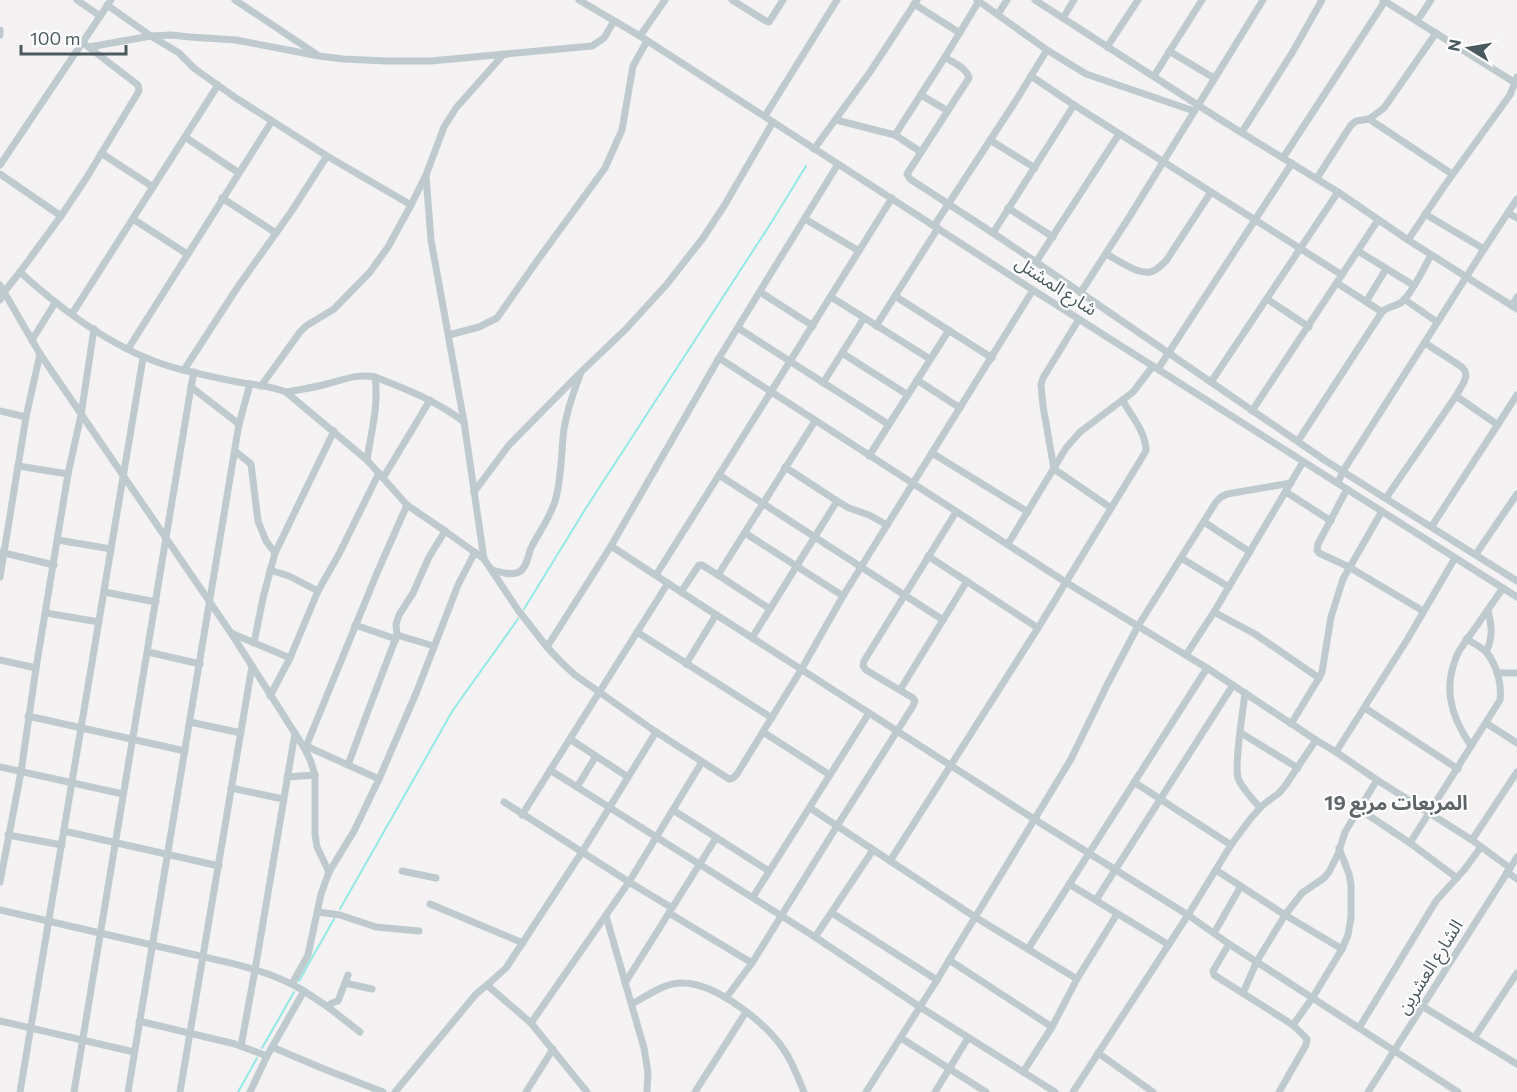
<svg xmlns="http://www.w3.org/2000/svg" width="1517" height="1092" viewBox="0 0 1517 1092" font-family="Commissioner,'Noto Sans Arabic',sans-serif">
<rect width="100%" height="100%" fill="#f4f2f3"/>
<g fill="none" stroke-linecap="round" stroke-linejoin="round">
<g stroke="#93e9e4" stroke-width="2">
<polyline points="524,609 586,508 771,223 806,166"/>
<polyline points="340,909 453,710 518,619"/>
<polyline points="299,981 334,919"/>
<polyline points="262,1048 294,992"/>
<polyline points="238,1092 257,1058"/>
</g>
<g stroke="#becacd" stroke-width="7">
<polyline points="77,0 100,16"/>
<polyline points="235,0 316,54"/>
<polyline points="579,0 640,36 1033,290 1517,597"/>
<polyline points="732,0 766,21 769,22 783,0"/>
<polyline points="977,0 1047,50 1086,74 1194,111"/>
<polyline points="1035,0 1221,120 1338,192 1408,240 1517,309"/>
<polyline points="1383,0 1517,84"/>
<path d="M 979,1 L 945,57 C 953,63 967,68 969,78 L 907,174 L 910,179 L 993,233 L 1074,105 L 1342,275"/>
<polyline points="914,4 960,33"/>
<polyline points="107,5 151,36 179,53 195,69 236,98 327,156 291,212 237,288 184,370"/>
<polyline points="998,14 1007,0"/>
<polyline points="1063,18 1074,0"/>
<polyline points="1417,21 1431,0"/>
<polyline points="0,30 0,35"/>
<polyline points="640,36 665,0"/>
<polyline points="89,47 151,36 171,35 190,37 236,40 319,56 343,59 387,61 431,61 592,46 604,38 614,21"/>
<polyline points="1107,47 1138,0"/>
<polyline points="1169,51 1214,78"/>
<polyline points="1031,76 1074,105"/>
<polyline points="1154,76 1202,0"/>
<polyline points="921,95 948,111"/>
<polyline points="765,116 837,0"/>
<polyline points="1369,119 1452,174"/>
<polyline points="836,120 895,135"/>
<polyline points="1242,132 1292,53 1322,0"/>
<polyline points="1119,134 1036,262 1326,461 1517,581"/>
<polyline points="185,137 239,173"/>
<polyline points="990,140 1035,168"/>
<polyline points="814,149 870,72 917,0"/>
<polyline points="921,152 895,135 945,57"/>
<polyline points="101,153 153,187"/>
<polyline points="327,156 411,205"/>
<polyline points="1283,158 1385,1"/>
<polyline points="0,165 111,0"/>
<polyline points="0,174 61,216"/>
<polyline points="426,176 431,240 464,422 484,559"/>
<polyline points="1317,178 1351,125 1356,121 1369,119 1384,108 1436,33"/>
<polyline points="222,198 276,233"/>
<polyline points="892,198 719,475 943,620"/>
<polyline points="1008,208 1053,237"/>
<polyline points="1508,213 1517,218"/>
<polyline points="1425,214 1484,249"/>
<polyline points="133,219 187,254"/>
<polyline points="805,219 859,251"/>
<polyline points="934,226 1015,102 1047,50"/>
<polyline points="993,233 1036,262"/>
<polyline points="1408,240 1445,185 1510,95 1517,77"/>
<polyline points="1358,251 1413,285"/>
<path d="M 1106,254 C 1118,260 1136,274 1150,272 C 1157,271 1161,265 1166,261 L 1211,192"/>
<path d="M 20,272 C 65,313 124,356 183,370 C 205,375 228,381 250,384 C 263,386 274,387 286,392 L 367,460 L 407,505 L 445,531"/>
<polyline points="1337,283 1382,312"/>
<polyline points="0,285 40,354 231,633 305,749 311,762 315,775 315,834 317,847 329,872"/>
<polyline points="760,292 813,326"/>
<polyline points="1081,292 1128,219 1263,0"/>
<polyline points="895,296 992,358"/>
<polyline points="831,297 930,359"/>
<polyline points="1267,299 1309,327"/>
<polyline points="1404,299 1437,322"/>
<polyline points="0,300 4,292 20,272 61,216 87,177 139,91 138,85 82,42"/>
<polyline points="1366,302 1386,269"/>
<polyline points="1512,306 1517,297"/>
<polyline points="72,314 218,85"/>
<polyline points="1079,319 1043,378 1041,385 1043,406 1054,469 1111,508"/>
<polyline points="876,326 938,228"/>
<polyline points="738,328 888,424"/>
<polyline points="449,335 479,327 497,318 537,261 605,168 622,130 633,66 647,41"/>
<polyline points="32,340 55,303"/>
<polyline points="128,349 272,121"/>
<polyline points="842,353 908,395"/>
<polyline points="719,358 1067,583 1207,668 1316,740 1336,752 1377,780 1472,840 1510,868"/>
<polyline points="1158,369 1292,163"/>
<polyline points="194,372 191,387 239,424"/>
<polyline points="917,380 960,408"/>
<polyline points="1211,382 1338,192"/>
<polyline points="823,383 864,318"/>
<polyline points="261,386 300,332 306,326 334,309 370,272 388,247 411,205 426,175 444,127 456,108 503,55"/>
<path d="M 286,392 C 298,390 311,388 323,385 C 341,381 356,373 375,377 C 406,389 437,401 464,422"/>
<polyline points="1456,396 1498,425"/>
<polyline points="0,411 26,417"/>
<polyline points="1252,411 1378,220"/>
<path d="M 1298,441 L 1382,312 C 1388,306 1396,307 1403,301 C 1413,291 1424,268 1431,255"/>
<polyline points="235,451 251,464 258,521 266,541 275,553"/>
<polyline points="932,453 1028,512"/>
<polyline points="869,456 949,330"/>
<path d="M 367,460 C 371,432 379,406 375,377"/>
<polyline points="18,466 68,474"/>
<polyline points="785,467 837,501"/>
<polyline points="383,478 430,400"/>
<polyline points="1338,483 1343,471 1484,249 1517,199"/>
<polyline points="1347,489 1318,544 1317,550 1319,553 1349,567 1423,611"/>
<polyline points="474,492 509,445 582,371 626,329 667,284 703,238 724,206 773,122"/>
<polyline points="1286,492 1331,521"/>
<polyline points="1386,498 1456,396 1464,382 1466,376 1465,371 1462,367 1425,343"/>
<polyline points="1204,522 1250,552"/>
<polyline points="1432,526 1517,395"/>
<polyline points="745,533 843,596"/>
<polyline points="58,540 111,549"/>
<polyline points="1008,544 1066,448 1080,432 1133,392 1153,366"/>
<polyline points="611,546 701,605 1034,819 1188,915 1229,944 1458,1092"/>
<polyline points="0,552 54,565"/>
<polyline points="1476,554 1517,494"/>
<polyline points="928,556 1038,628"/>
<polyline points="1181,558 1229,587"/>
<polyline points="270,570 289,576 318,591"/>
<path d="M 492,570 C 500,572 512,576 519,572 C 527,568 528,555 531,548 C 540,530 551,517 556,498 C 562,475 561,452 564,429 C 567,410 573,393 580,375"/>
<polyline points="656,575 719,475"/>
<polyline points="718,575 770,609"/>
<polyline points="0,577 26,417 40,354"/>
<polyline points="104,592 156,602"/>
<polyline points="681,592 699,565 702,565 718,575 815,421"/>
<polyline points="1214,612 1255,634 1319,678"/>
<polyline points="46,613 99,622"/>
<polyline points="355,625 396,639"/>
<polyline points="637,632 772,718"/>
<polyline points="231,633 290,658"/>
<polyline points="397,635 396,624 399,615 413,593 429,557 445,531 484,559 518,610 547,647 561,662 575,675 656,732 729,779 733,778 737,774 801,670 843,596 1033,290"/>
<polyline points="752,638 837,501 849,508 869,515 887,525"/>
<polyline points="254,643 263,598 275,553 334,431"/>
<polyline points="547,647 611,546 719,358 838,164"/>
<polyline points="148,652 200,664"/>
<path d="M 1486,652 C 1493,638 1492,626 1488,611"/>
<polyline points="1186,655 1214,612 1303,462"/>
<polyline points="0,660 36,668 68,474 81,415 94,329"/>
<polyline points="686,664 716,615"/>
<polyline points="1497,673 1517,673"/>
<polyline points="900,690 967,581"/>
<path d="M 1245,693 C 1243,711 1234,764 1238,778 C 1242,789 1253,799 1260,808"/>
<polyline points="270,696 290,658 318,591 339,554 379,473"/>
<polyline points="1365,708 1458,769"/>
<polyline points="28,716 185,751"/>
<polyline points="190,722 241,733"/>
<polyline points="1486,723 1517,743"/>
<polyline points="1291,724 1319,678 1322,672 1331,617 1343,579 1382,511"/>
<polyline points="763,732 830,775"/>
<polyline points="1241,733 1298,768"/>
<polyline points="570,739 628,777"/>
<polyline points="306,746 379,779"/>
<path d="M 1471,746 C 1450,715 1442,686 1459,651 L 1503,588"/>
<polyline points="305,749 377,573 407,505"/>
<polyline points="1336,752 1407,640 1455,558"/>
<polyline points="348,765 368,711 397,635 434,646"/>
<polyline points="0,767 123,794"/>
<polyline points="550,770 815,937 920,1007 1055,1092"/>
<polyline points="287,777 315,775"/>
<polyline points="1134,782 1231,845"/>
<polyline points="577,787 596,756"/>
<polyline points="231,788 283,799"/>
<polyline points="504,802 629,882 672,908"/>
<polyline points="810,808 975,917 1077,979"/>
<polyline points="1359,809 1410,843 1457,878"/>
<polyline points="673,810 769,871"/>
<polyline points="522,815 668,583"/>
<polyline points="64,831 219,866"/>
<polyline points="8,835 62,845"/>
<polyline points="1472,840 1517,772"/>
<path d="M 1410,843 L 1500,700 C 1502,684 1497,666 1487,653 C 1482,647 1473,643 1466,639"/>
<path d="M 890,861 L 1038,628 L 1146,451 C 1146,432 1132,417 1123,401"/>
<polyline points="1216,870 1285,915 1342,949"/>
<polyline points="402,871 436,878"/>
<polyline points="1507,872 1517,879"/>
<polyline points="0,882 21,772 36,668"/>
<polyline points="1069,884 1169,945"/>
<polyline points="753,897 869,713"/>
<polyline points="1096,900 1233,685"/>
<polyline points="430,904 523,943"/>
<path d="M 0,910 C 58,923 116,937 174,950 C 215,960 268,968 304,991"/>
<polyline points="318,912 340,915 376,927 419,931"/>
<polyline points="669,913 752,963"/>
<polyline points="832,913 937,980"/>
<polyline points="606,916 644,1048 648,1073 647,1092"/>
<polyline points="1214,933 1241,886"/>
<polyline points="815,937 873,850"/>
<polyline points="1229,944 1213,971 1214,975 1293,1025 1307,1039 1306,1045 1279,1092"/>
<polyline points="1028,949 1207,668"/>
<polyline points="949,960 1052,1027"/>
<polyline points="345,983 372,989"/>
<polyline points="625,983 716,838"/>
<polyline points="292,984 308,955 321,894 329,872 354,831 379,779 417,691 458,585 475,552"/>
<polyline points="487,985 506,968 582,852 656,732"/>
<polyline points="1243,993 1257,961 1285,915 1302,893 1324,878 1329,872 1338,854 1345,832 1377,780"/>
<polyline points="726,998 752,963 837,826 913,706 915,701 913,698 866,670 863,666 864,661 956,512"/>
<path d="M 632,1004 C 647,996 665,982 683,983 C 716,983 766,1023 784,1050 C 793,1063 798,1078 804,1092"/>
<polyline points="1422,1006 1517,1064"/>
<polyline points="328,1007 332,1003 338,1001 348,975"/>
<polyline points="0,1021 134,1052"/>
<polyline points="139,1021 235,1044 267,1056"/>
<polyline points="531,1023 629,882 702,762"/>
<polyline points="1293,1025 1313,997 1342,949 1348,935 1351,917 1351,885 1349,874 1339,848"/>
<polyline points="1359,1028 1436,901 1464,870 1481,847"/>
<polyline points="901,1038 986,1092"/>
<polyline points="1474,1038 1517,973"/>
<polyline points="241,1046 255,970 295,733"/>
<polyline points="272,1047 324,1069 383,1092"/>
<polyline points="1098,1053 1153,1092"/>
<polyline points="1023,1072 1052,1027 1077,979 1117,914"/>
<polyline points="20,1092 143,358"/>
<polyline points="74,1092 191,387"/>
<polyline points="128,1092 239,424 250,384"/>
<polyline points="180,1092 252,666"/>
<polyline points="250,1092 267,1056 304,991 328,1007 360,1032"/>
<polyline points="395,1092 476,994 487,985 531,1023 587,1092"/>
<polyline points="526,1092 553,1049"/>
<polyline points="695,1092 746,1012"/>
<polyline points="866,1092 937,980 1071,759 1107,685 1138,626 1216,502 1221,497 1227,494 1291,483"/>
<polyline points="935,1092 968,1038"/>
<polyline points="1073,1092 1188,915 1231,845 1251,818 1263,805 1279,793 1285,786 1316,740"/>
<polyline points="1368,1092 1517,857"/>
</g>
</g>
<g text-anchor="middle" stroke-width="4.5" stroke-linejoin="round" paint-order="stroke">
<g font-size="18" fill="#4a5a5f" stroke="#fff">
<text transform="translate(1056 286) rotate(33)" y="6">شارع المشتل</text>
<text transform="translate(1430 967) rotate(-58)" y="6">الشارع العشرين</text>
</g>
<g font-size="20" font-weight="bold" fill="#5e6467" stroke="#fff">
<text x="1396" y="810">المربعات مربع 19</text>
</g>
</g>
<g transform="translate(1469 48) rotate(281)" stroke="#ffffff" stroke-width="4.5" paint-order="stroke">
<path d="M0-4.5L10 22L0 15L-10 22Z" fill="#4a5a5f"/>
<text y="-9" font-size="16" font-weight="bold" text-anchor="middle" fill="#4a5a5f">N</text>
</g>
<path d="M21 45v9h105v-9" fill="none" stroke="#4a5a5f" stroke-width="3"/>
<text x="30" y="45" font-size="18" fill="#4a5a5f" stroke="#ffffff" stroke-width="4.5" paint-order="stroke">100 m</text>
</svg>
